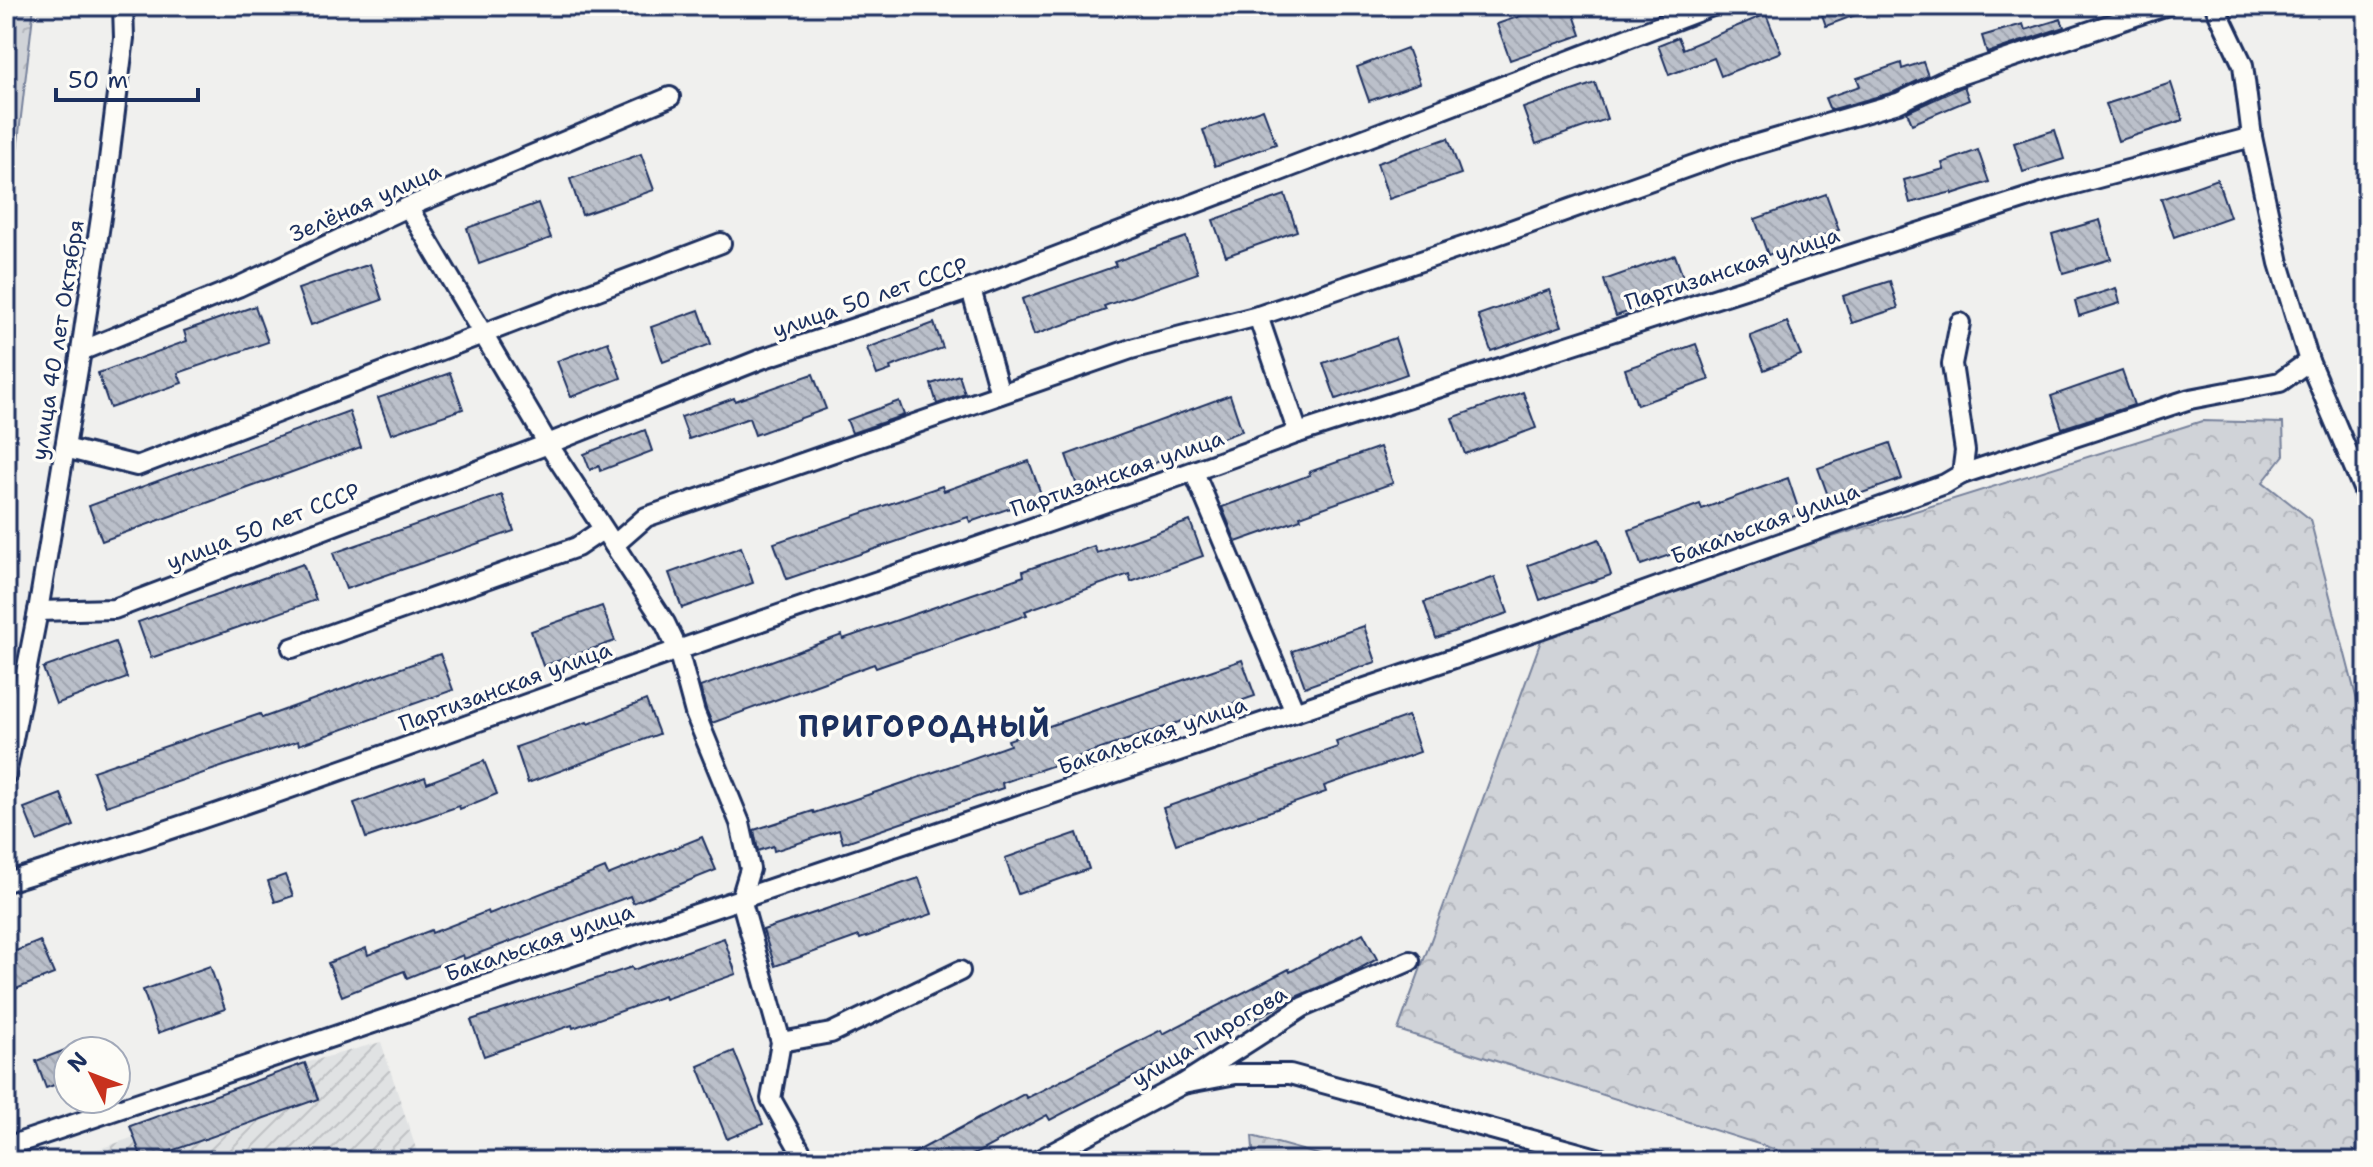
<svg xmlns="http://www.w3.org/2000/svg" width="2373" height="1167" viewBox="0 0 2373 1167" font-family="'Shantell Sans',sans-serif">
<defs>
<pattern id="industrial-furrows" width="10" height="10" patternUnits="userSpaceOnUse" patternTransform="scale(2)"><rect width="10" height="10" fill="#e0e2e3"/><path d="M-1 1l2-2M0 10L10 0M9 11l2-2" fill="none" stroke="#c0c2c5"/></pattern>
<pattern id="forest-crowns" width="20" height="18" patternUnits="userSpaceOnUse" patternTransform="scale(2)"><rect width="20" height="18" fill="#d0d3d8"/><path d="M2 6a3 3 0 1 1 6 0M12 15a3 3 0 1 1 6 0" fill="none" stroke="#b2b5bc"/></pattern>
<pattern id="building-back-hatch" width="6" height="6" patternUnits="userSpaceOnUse" patternTransform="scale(2)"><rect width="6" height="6" fill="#bbc0ca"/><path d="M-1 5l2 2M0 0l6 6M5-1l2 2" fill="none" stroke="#a0a5b0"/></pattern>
</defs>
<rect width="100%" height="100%" fill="#f0f0ee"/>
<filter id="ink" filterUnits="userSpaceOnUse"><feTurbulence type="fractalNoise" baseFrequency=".0125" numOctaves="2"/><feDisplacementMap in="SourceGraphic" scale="16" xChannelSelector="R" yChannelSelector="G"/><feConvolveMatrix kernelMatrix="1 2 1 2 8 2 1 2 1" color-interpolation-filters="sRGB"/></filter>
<g filter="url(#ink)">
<polygon fill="url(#industrial-furrows)" points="381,1042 420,1161 72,1161 73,1158 134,1137 130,1126 305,1063"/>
<g fill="url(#forest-crowns)" stroke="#76819b" stroke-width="2">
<polygon points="6,6 34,6 6,244"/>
<polygon points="2202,421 2283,423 2284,455 2263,482 2310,519 2367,739 2367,1161 1812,1161 1398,1030 1546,627"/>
<polygon points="1252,1136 1341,1161 1254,1161"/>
</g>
<g fill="url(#building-back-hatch)" stroke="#1b2f5e" stroke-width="2">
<polygon points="1549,6 1571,6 1581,35 1510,60 1497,24"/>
<polygon points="1819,6 1874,6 1874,8 1826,26"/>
<polygon points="1766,14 1781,52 1721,76 1714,58 1669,75 1658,45 1678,37 1683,49"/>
<polygon points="2061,19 2064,27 1987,53 1982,36 2023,24 2025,30"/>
<polygon points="1407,48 1420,83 1369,101 1357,67"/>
<polygon points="1923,62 1928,76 1894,92 1830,110 1825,98 1860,86 1857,78 1901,63 1902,69"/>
<polygon points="1595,83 1607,119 1536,144 1523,108"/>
<polygon points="2171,83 2183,120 2118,141 2106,104"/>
<polygon points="1964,86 1969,100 1912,124 1907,112"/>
<polygon points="1263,109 1276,144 1215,166 1203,130"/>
<polygon points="2055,130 2064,159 2023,172 2014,143"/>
<polygon points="1448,138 1461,174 1389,199 1377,163"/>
<polygon points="1978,150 1989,182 1952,194 1952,192 1910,203 1904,180 1944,169 1942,163"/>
<polygon points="641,154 654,190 582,215 570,179"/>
<polygon points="2217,179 2230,217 2174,237 2161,199"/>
<polygon points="1826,194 1839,230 1768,255 1755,219"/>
<polygon points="1285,195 1297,231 1226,256 1213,220"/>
<polygon points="538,203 551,238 479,264 467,228"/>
<polygon points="2100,220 2111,259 2063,273 2052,234"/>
<polygon points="1186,237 1198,273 1104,306 1106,310 1034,335 1022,299 1116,266 1114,262"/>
<polygon points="1675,255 1688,291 1616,316 1604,280"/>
<polygon points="370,264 382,300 311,325 298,289"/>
<polygon points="1890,281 1898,308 1852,323 1843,296"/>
<polygon points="2116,288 2120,303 2079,316 2075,301"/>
<polygon points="1549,290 1562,326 1491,351 1478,315"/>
<polygon points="255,306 268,342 178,373 182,383 110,408 98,373 187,341 184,331"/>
<polygon points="699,310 711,344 663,362 651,327"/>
<polygon points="1787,322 1801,355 1764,370 1750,336"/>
<polygon points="934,323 943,348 890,367 891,370 877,375 867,348"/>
<polygon points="1395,338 1407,374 1336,399 1323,363"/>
<polygon points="608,342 621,378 571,397 557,361"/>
<polygon points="1696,344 1709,380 1637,405 1625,369"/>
<polygon points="2122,371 2134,405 2062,428 2051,396"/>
<polygon points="450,373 463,409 391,434 378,398"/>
<polygon points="813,374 826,409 755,435 749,418 689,439 681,417 734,398 735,401"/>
<polygon points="959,375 965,394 937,404 931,384"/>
<polygon points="1523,392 1536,428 1465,454 1452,418"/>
<polygon points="1230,395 1242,431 1079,491 1066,455"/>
<polygon points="899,401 904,415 852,433 847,420"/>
<polygon points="349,411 361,447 102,541 89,506"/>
<polygon points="645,430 652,451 600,471 599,466 590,470 584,454"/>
<polygon points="1890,443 1902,479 1831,504 1818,468"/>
<polygon points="1380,447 1393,483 1300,516 1301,519 1236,542 1222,507 1310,475 1309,472"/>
<polygon points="1029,461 1042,497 970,522 968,517 787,579 774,543 942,486 944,491"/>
<polygon points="1788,478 1800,514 1729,540 1727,535 1641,565 1629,530 1700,504 1702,509"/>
<polygon points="502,495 514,531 346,589 333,553"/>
<polygon points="1190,521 1203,556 1131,582 1129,574 1025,611 1027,615 876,668 874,664 712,723 706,709 700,687 842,635 843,639 1024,576 1023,571 1094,546 1097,553"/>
<polygon points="1599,539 1611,575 1540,600 1528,565"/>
<polygon points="741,547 753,583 682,608 669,573"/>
<polygon points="303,564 316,600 151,658 138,622"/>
<polygon points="1495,577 1508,613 1436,638 1424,602"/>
<polygon points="602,606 615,641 543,666 531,631"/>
<polygon points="1364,626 1376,662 1305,687 1292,651"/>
<polygon points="115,642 127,678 56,704 43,668"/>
<polygon points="440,654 453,690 299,745 298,741 106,806 93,771 260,714 262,718"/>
<polygon points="1242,660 1255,696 1002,783 1003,788 843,843 839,830 774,851 773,846 758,851 754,830 813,811 814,813 903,783 1010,745 1008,740"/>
<polygon points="646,700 659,734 528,783 516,747 587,722 588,724"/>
<polygon points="1408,716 1420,752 1324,786 1326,792 1176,844 1163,808 1338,747 1336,742"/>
<polygon points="484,761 497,794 460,809 459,806 366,838 354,803 425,777 427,783"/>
<polygon points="61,794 74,826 37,841 24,808"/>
<polygon points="1077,833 1089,869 1018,894 1005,858"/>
<polygon points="702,837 716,870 633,903 630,896 464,959 463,955 407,978 404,971 342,996 328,963 366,948 368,955 431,930 432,933 488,911 489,914 605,868 608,875"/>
<polygon points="285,875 293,896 275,902 268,881"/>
<polygon points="919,878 932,914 860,939 859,936 775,966 763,930"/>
<polygon points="1363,933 1377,959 1348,975 1298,996 1182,1058 1180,1053 1050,1120 1047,1115 962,1161 899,1161 1024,1094 1027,1098 1161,1030 1163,1034 1289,969 1290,972"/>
<polygon points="724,938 736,974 665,999 664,996 573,1028 572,1025 484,1056 471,1020 632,967 633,970"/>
<polygon points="40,941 54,974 16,989 6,963 6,955"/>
<polygon points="210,966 225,1009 158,1033 143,990"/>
<polygon points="68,1049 68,1080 46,1088 36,1061"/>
<polygon points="734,1051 763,1124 727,1139 698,1066"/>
<polygon points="305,1063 318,1099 143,1161 130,1126"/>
</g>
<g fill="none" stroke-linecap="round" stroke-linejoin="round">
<g stroke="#1b2f5e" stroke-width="24">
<g id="minor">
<polyline points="2215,6 2243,65 2252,137 2279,263 2309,361 2367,498"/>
<polyline points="408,207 548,444 665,623 678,650 695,713 740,823 750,869 741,899 781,1042 771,1099 806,1161"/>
<polyline points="971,289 1000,394"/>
<polyline points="1258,316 1298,433"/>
<polyline points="1960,323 1952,364 1965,451 1962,474"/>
<polyline points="81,351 238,287 408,207 670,97"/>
<polyline points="65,448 137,466 721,243"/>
<polyline points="1194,472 1295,712"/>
<polyline points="614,545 646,517 1131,349 1258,316 1486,239 1727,153 1898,103 1948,79 2165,6"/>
<polyline points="38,611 114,609 548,444 764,358 971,289 1712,6"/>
<polyline points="292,648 577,547 602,530"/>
<polyline points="6,775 38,611 81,351 106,184 124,38 123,6"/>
<path d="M 6,882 C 232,813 453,729 675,651 C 883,578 1092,510 1298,433 L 2045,192 L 2252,137"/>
<polyline points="781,1042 831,1033 960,971"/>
<polyline points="1183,1084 1236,1074 1290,1074 1608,1161"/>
<polyline points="6,1147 1546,627 1945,484 1962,474 2190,399 2280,382 2309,361"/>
<polyline points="1037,1161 1183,1084 1303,1007 1410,961"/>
</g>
</g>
<use href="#minor" stroke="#fdfcf7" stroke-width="18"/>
</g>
</g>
<g text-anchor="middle" stroke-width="7" stroke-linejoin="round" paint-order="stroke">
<g font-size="22" fill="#1b2f5e" stroke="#fdfcf7">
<text transform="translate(365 202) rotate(-24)" y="8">Зелёная улица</text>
<text transform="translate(1732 268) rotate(-18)" y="8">Партизанская улица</text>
<text transform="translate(870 297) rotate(-19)" y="8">улица 50 лет СССР</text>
<text transform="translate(57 340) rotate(-81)" y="8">улица 40 лет Октября</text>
<text transform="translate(1117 473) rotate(-19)" y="8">Партизанская улица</text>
<text transform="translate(1765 523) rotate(-20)" y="8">Бакальская улица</text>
<text transform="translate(263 526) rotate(-21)" y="8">улица 50 лет СССР</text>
<text transform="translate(505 686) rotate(-20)" y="8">Партизанская улица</text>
<text transform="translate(1152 735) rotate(-19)" y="8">Бакальская улица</text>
<text transform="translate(539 942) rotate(-19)" y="8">Бакальская улица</text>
<text transform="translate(1209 1036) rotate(-31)" y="8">улица Пирогова</text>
</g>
<g font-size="30" font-weight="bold" letter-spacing="2" fill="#1b2f5e" stroke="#fdfcf7">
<text x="925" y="737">ПРИГОРОДНЫЙ</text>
</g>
</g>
<rect width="2373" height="1167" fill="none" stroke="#fdfcf7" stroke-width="32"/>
<rect x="16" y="16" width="2341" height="1135" fill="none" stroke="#1b2f5e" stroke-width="3" filter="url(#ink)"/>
<g transform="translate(92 1075) rotate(312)"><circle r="38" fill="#fdfcf7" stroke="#a3aaba" stroke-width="2"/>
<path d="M0-6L14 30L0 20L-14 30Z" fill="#c8321e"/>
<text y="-12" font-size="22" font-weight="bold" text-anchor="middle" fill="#1b2f5e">N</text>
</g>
<path d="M56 88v12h142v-12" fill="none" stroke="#1b2f5e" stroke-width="4"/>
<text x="68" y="88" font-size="24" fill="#1b2f5e" stroke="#fdfcf7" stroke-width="6" paint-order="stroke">50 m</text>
</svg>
